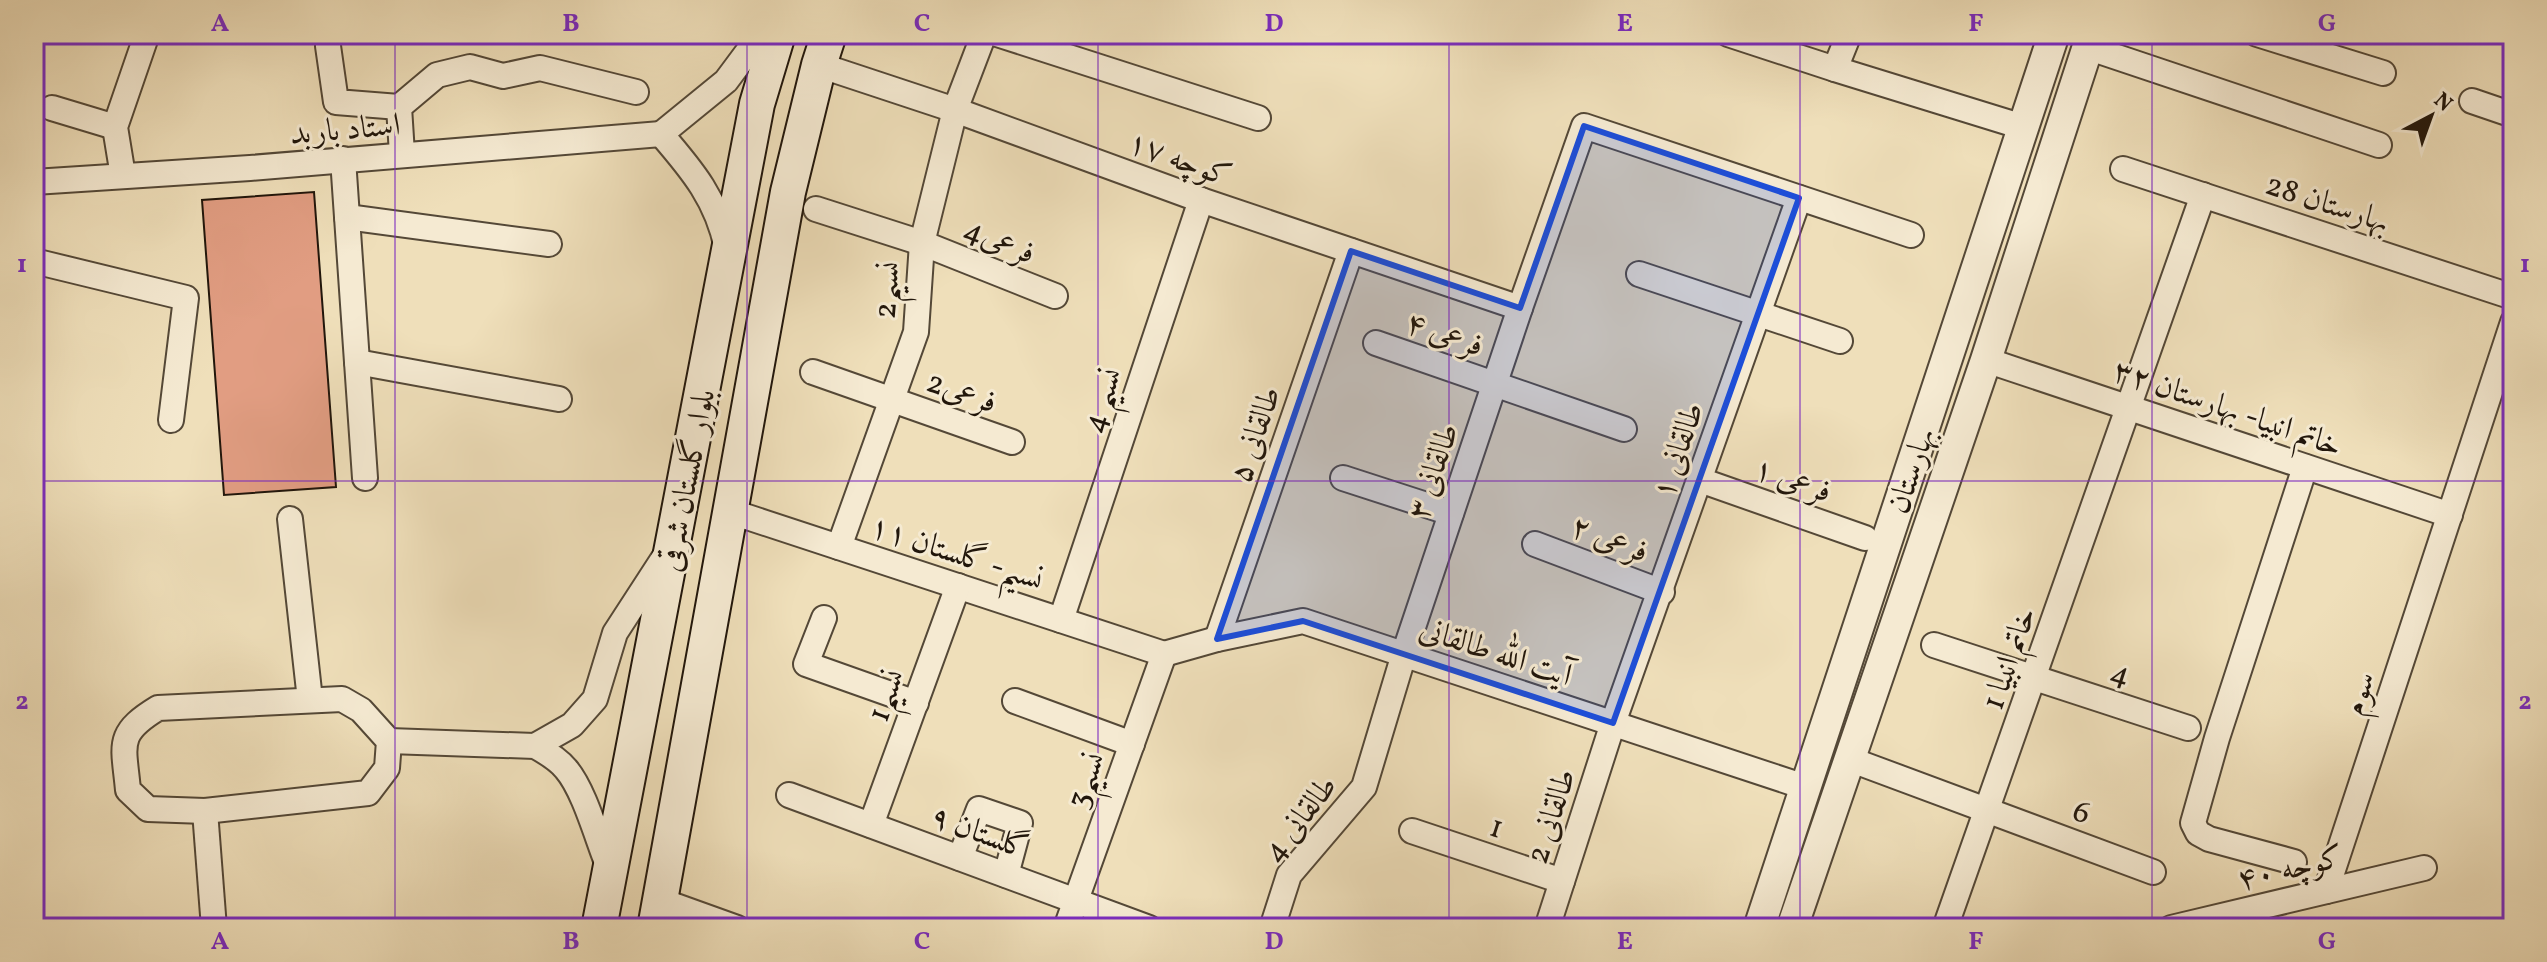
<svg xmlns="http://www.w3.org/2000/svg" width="2547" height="962" viewBox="0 0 2547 962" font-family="Vollkorn,Amiri,serif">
<rect width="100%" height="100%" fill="#efdfba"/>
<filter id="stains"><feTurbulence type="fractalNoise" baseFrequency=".0025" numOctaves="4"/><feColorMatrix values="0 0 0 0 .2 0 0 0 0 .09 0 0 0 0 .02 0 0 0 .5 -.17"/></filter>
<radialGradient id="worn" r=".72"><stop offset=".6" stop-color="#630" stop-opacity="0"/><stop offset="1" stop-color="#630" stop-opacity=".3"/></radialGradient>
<polygon fill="#e19d82" stroke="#21160b" stroke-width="2" points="314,192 336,487 224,495 202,200"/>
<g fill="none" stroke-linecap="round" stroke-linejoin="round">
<g stroke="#544837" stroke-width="28">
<g id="minor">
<polyline points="329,34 328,46 336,102 399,107"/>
<polyline points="997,34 1258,118"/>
<polyline points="1728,34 1835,69 1849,34"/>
<polyline points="2257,34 2383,73"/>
<polyline points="2087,47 2379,145"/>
<polyline points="819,65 955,110 1201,200 1520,308"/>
<polyline points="1835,69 2023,127"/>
<polyline points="2472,101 2513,115"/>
<polyline points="52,108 115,127"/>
<path d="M 661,134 C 693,171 717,200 727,248"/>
<polyline points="661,134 726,81 761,34"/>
<polyline points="402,154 399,107 437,75 470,67 503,76 540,68 636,92"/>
<polyline points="343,159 365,478"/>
<polyline points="2123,169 2513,297"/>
<polyline points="123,176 115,127 147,34"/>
<polyline points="34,182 250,168 661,134"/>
<polyline points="816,209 922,243 1055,296"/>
<polyline points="347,217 549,244"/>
<polyline points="34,261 186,298 171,420"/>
<polyline points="1639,274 1840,341"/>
<polyline points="1376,343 1624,429"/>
<polyline points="1986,360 2450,515"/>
<polyline points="357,362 559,399"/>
<polyline points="813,372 1012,442"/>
<polyline points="1343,478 1451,513"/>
<polyline points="1700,480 1865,538"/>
<polyline points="729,511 1164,654"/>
<polyline points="290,519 310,700"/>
<polyline points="1535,544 1662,592"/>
<polyline points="839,547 916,332 922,243 955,110 984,34"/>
<polyline points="824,618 806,664 916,703"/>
<polyline points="1061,620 1201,200"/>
<polyline points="1217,639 1351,251"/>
<polyline points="1934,645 2188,728"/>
<polyline points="1164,654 1217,639 1303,621 1805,787"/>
<path d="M 342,699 L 361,710 L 389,741 L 387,768 L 368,793 L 205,811 L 148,809 L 128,790 C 124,745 115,734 158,708 Z"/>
<polyline points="1015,701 1132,744"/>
<path d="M 389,741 L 535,746 C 546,752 558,759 566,769 C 585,791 598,842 610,870"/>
<polyline points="535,746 572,725 595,699 615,633 665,556"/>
<polyline points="1849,759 2153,872"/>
<polyline points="789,795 1149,928"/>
<polyline points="205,811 214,928"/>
<polyline points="871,825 958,586"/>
<polyline points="1412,831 1562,881"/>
<polyline points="960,858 979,809 1020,823 1006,875"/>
<polyline points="2294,862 2209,839 2198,833 2193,823 2217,738 2305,467"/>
<polyline points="2326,891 2513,322"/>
<polyline points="659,900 737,928"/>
<polyline points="1066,928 1164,654"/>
<polyline points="1272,928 1289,875 1364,787 1404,654 1520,308 1584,126 1911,235"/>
<polyline points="1547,928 1613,723 1799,198"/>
<polyline points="1945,928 2203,195"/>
<polyline points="2171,928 2424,868"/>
</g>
</g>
<g stroke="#544837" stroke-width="34">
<g id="tertiary">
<polyline points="1759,928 2054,34"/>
<polyline points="1792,928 1986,360 2092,34"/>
</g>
</g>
<g stroke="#21160b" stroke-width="38">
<g id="secondary">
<polyline points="599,928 757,104 778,34"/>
<polyline points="655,928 788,192 819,65 829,34"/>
</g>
</g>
<use href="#minor" stroke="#f5ead2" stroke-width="24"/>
<use href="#tertiary" stroke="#f5ead2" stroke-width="30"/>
<use href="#secondary" stroke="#f5ead2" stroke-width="34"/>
</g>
<path fill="#1d4ed8" fill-opacity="0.2" stroke="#1d4ed8" stroke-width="6" stroke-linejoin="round" d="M 1584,126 L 1799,198 L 1613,723 L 1303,621 L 1217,639 L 1351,251 L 1520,308 Z"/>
<path fill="none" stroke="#7b2cbf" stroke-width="2" stroke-opacity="0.55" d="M 395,34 L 395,928M 747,34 L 747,928M 1098,34 L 1098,928M 1449,34 L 1449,928M 1800,34 L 1800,928M 2152,34 L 2152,928M 34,481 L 2513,481"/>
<g text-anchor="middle" stroke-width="6" stroke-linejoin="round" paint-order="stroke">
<g font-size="32" fill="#21160b" stroke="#f5ead2">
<text transform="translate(345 128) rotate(-5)" y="11">استاد باربد</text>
<text transform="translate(1180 158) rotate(20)" y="11">کوچه ۱۷</text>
<text transform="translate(2328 202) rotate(18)" y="11">بهارستان 28</text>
<text transform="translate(1000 240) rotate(22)" y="11">فرعی4</text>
<text transform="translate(886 290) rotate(-85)" y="11">نسیم2</text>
<text transform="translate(1445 333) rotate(19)" y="11">فرعی ۴</text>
<text transform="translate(962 391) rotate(19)" y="11">فرعی2</text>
<text transform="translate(1101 400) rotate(-72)" y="11">نسیم 4</text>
<text transform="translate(2228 407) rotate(19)" y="11">خاتم انبیا- بهارستان ۳۲</text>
<text transform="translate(1254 434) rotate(-71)" y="11">طالقانی ۵</text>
<text transform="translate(1677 450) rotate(-71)" y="11">طالقانی ۱</text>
<text transform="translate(1910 470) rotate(-71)" y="11">بهارستان</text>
<text transform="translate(1432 471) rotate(-71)" y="11">طالقانی ۳</text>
<text transform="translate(1793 479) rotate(19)" y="11">فرعی ۱</text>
<text transform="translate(686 480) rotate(-79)" y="11">بلوار گلستان شرقی</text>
<text transform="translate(1610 538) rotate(21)" y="11">فرعی ۲</text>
<text transform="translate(957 552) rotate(18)" y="11">نسیم- گلستان ۱۱</text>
<text transform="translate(1496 651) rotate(18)" y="11">آیت الله طالقانی</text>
<text transform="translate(2008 658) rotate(-71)" y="11">خاتم انبیا 1</text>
<text transform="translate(2121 672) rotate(18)" y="11">4</text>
<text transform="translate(2358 693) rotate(-72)" y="11">سوم</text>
<text transform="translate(885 695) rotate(-70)" y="11">نسیم1</text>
<text transform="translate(1085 780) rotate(-70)" y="11">نسیم3</text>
<text transform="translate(2082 811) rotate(20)" y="11">6</text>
<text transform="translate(1550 816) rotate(-72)" y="11">طالقانی 2</text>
<text transform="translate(1299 818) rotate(-52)" y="11">طالقانی 4</text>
<text transform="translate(1497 826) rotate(18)" y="11">1</text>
<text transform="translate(980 831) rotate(20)" y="11">گلستان ۹</text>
<text transform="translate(2290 867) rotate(-13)" y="11">کوچه ۴۰</text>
</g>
</g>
<rect width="2547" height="962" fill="none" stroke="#efdfba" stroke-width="88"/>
<g transform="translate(2431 116) rotate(41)" stroke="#f5ead2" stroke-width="6" paint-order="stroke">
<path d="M0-6L14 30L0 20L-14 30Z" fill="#21160b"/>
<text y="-12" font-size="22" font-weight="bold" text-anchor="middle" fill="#21160b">N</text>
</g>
<rect x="44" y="44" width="2459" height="874" fill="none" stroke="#7b2cbf" stroke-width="3"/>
<g font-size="26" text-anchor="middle" font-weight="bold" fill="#7b2cbf">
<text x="220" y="31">A</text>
<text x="571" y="31">B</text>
<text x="922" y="31">C</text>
<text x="1274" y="31">D</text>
<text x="1625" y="31">E</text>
<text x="1976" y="31">F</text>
<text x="2327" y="31">G</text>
<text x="22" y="272">1</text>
<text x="2525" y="272">1</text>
<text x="22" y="709">2</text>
<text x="2525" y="709">2</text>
<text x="220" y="949">A</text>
<text x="571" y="949">B</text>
<text x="922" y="949">C</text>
<text x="1274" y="949">D</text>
<text x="1625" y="949">E</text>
<text x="1976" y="949">F</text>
<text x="2327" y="949">G</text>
</g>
<rect width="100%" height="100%" filter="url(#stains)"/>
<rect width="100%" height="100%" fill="url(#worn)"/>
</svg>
